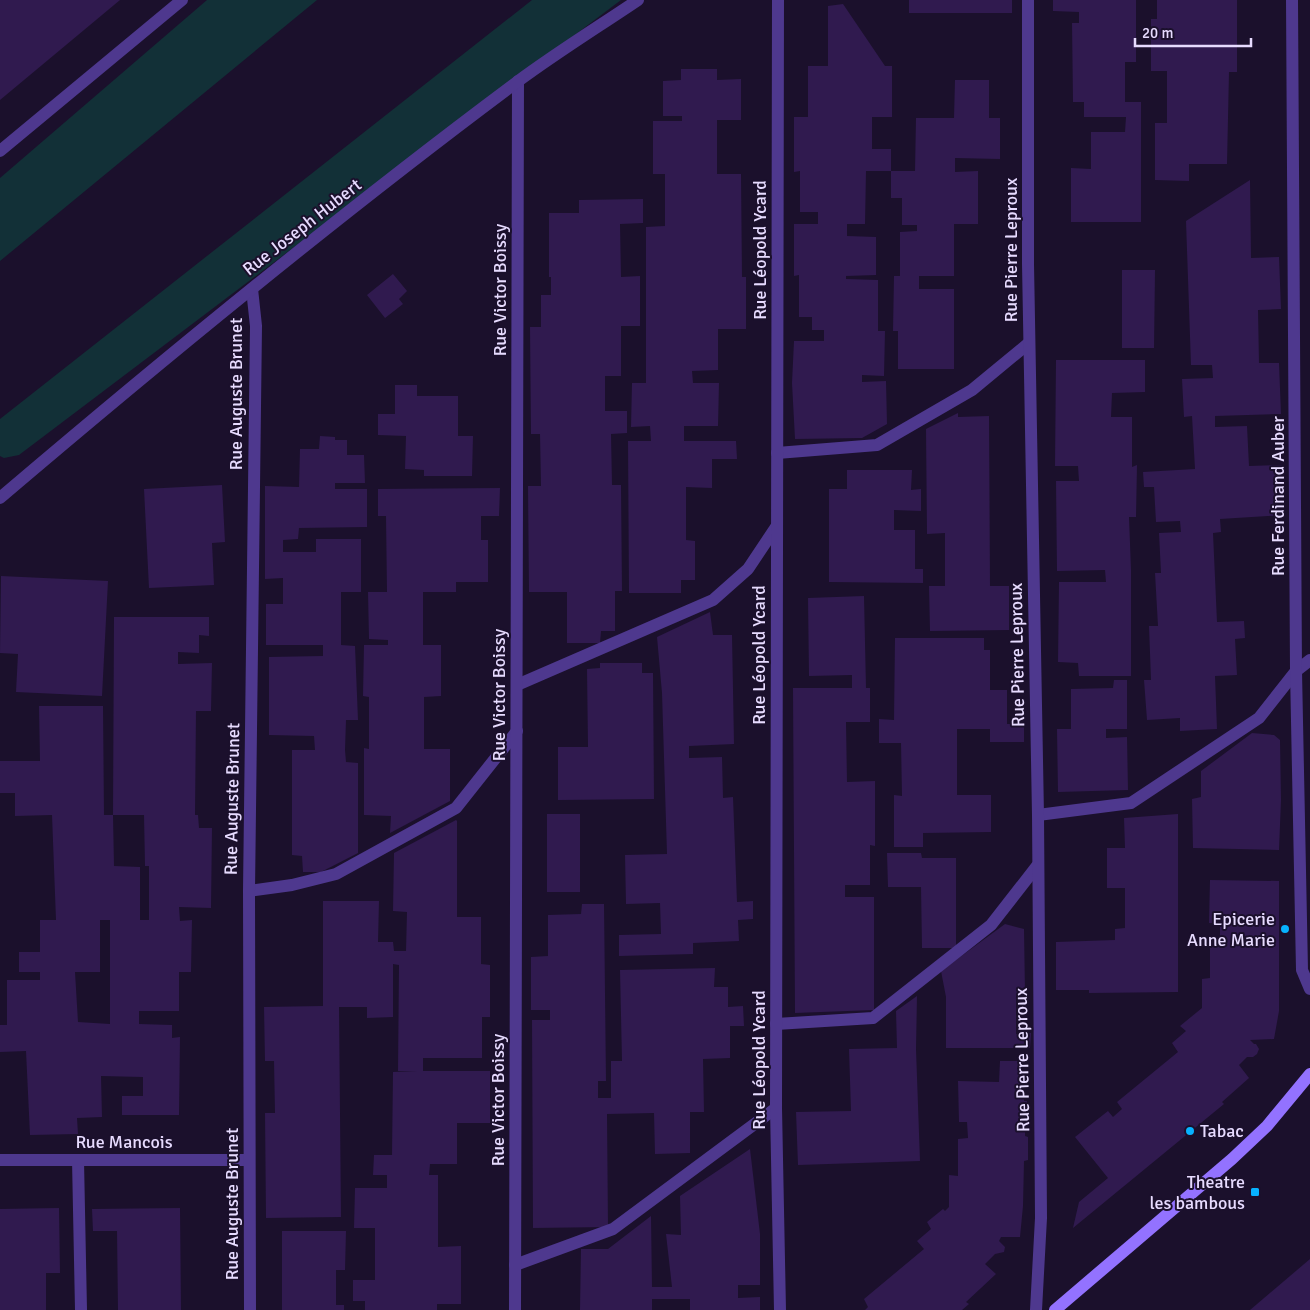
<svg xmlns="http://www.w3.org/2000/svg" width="1310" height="1310" viewBox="0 0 1310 1310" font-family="Signika,sans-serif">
<rect width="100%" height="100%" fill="#1b102c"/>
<g fill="#123037">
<polygon points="207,0 317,0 0,261 0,178"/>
<polygon points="532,0 621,0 19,455 4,458 0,456 0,419"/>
</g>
<g fill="#301a4f" fill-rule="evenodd">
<polygon points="0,0 120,0 0,100"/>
<rect x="909" y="0" width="103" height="13"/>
<polygon points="1053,0 1136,0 1136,62 1125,62 1125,102 1141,102 1141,222 1071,222 1071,168 1091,169 1091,132 1125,132 1126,117 1084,117 1084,102 1073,102 1072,23 1079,23 1079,12 1053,11"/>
<polygon points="1157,0 1237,0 1237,72 1229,72 1227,164 1189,164 1189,181 1155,180 1155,123 1167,123 1167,71 1151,71 1151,19 1157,19"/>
<polygon points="843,4 885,66 892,66 892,117 872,117 872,149 891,149 891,171 866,171 865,224 847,224 847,236 876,237 876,275 846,276 846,279 878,280 878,331 885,331 884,376 862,375 862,382 886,381 887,424 862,438 795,439 792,383 794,341 824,341 824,330 812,330 812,317 799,317 799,275 794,276 794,224 818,224 818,212 800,212 800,171 794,172 794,117 808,117 808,66 828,66 828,6"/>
<polygon points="681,69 717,69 717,80 741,79 741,120 717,120 717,174 741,174 742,277 746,277 746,329 718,329 718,370 692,371 693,383 719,383 718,426 684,426 684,441 736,441 737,459 712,459 712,488 686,487 686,540 695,541 695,580 681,580 681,593 629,593 628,441 651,441 650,426 631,427 632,383 646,383 646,227 665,226 665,174 653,174 653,121 682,121 682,116 663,116 663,81 681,80"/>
<polygon points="955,80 989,80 989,118 1000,118 1000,159 955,158 955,172 978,171 978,224 954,224 954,276 919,276 919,289 954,289 954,369 898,369 898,331 893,331 894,276 900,276 900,232 917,231 917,225 902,225 902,198 891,198 891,171 915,171 916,118 954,118"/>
<polygon points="1250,180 1251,258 1279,257 1281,309 1258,310 1259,363 1279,363 1281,414 1215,416 1215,427 1247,426 1249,466 1282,465 1284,515 1220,519 1221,532 1213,533 1217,622 1244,621 1245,638 1235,639 1237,675 1215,676 1217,729 1180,731 1180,718 1147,720 1144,680 1151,680 1149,626 1158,626 1155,573 1161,573 1159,533 1181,532 1180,521 1156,522 1154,487 1144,487 1143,472 1195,469 1192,416 1184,417 1182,379 1213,378 1212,365 1191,365 1186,221"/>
<polygon points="643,199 643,223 620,224 621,277 640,276 640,326 621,326 621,376 605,376 605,411 627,411 627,433 611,434 612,485 621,485 622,591 615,591 615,631 601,631 600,643 567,643 567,592 529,592 528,486 541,486 540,434 531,434 530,327 541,327 541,295 551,295 551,277 549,277 549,213 579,213 579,200"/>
<polygon points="1122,270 1155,270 1154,348 1122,348"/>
<polygon points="393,274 407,291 399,299 403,304 385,318 367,295"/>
<polygon points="1056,360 1145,360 1145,392 1112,393 1111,417 1132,417 1132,467 1137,465 1136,517 1129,517 1131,570 1131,676 1079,676 1078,663 1058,662 1059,582 1106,582 1105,570 1057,571 1056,481 1079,481 1078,466 1055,466"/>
<polygon points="395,385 417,385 417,396 458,396 458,436 473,436 472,476 424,476 424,470 405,469 406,436 378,435 378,414 395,414"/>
<polygon points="958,413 958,417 989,416 990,586 1009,586 1009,630 930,631 929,586 945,586 945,533 927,534 926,429"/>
<polygon points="320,436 335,437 335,440 347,440 347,455 364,455 365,483 335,483 335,489 367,489 367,527 299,528 298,539 283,540 283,552 316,552 316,539 361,539 361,592 341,592 341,645 355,646 358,720 346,720 345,750 346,762 358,763 358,853 321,872 303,872 302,856 292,855 292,750 315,750 314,736 269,735 269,657 323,656 323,645 266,645 266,604 283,604 283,578 265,579 265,486 299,487 300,449 319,449"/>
<polygon points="847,470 912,470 911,490 921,489 921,511 894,510 894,530 915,530 915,569 923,569 923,583 829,582 829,489 847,489"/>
<polygon points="222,485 225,542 212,543 214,585 149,588 144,489"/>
<polygon points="500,488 499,516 481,516 481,540 488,540 488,582 456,582 456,592 423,592 423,645 441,645 441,696 424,697 424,749 450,749 450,801 390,833 391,816 364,815 364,748 369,749 369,697 363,696 364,645 388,645 388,640 369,639 368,592 387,592 386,516 378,516 378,489"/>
<polygon points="1,576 108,581 102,696 16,692 18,654 0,653"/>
<polygon points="864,596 866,688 870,688 870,722 846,722 847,782 875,781 875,846 870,845 870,885 845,885 845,897 874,897 874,1010 795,1013 793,688 852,688 852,675 809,676 808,598"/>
<polygon points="710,612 713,635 732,635 734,744 689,746 689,758 722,757 723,798 733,797 737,902 753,901 753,919 738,920 739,941 693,943 693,954 619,956 619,935 661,934 660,903 626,904 625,855 667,854 662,693 657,637"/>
<path d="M 114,617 L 209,617 L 209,636 L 199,635 L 199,653 L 178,652 L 178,664 L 212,663 L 211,711 L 196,711 L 195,815 L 198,815 L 199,828 L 212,828 L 211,908 L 179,907 L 180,921 L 192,920 L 191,972 L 179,972 L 179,1011 L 139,1011 L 139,1024 L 172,1025 L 172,1038 L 180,1037 L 179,1115 L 122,1115 L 122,1096 L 143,1096 L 143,1077 L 101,1076 L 102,1117 L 77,1118 L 78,1134 L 30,1135 L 26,1051 L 0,1052 L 0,1025 L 7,1025 L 7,980 L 40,980 L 40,972 L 19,972 L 19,952 L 40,952 L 40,920 L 56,920 L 52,815 L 15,816 L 15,793 L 0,793 L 0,761 L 40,761 L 39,706 L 103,706 L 104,815 L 113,815 L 114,866 L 140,867 L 140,920 L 149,920 L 149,866 L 145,866 L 144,815 L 113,815 ZM 100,920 L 110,920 L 110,1024 L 78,1022 L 75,972 L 100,972 Z"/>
<polygon points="895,638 984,638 984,650 990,650 990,690 1007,690 1007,724 1024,724 1024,742 990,742 990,729 957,729 957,795 991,795 991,832 923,833 923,847 894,847 894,795 902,796 901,743 879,743 879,719 894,720"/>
<polygon points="600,663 642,663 642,673 653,673 654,799 558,800 558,747 588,747 587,669 600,668"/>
<polygon points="1114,680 1127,680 1127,729 1106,729 1106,738 1127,737 1128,790 1058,792 1057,729 1071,729 1071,689 1113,688"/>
<polygon points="1252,733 1274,735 1280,740 1281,800 1279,850 1193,848 1192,799 1201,797 1201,771"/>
<rect x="547" y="814" width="33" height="78"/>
<polygon points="1178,814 1178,992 1089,993 1089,990 1056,990 1056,942 1115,940 1115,929 1125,928 1125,888 1107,888 1107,848 1125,848 1124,818"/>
<polygon points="456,820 457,821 457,917 481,917 481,964 490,965 490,1017 482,1017 482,1058 423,1058 423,1071 490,1071 490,1123 457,1123 457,1164 430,1164 429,1175 438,1175 438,1247 461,1246 461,1304 437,1304 437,1310 365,1310 365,1301 353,1301 353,1280 375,1280 375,1228 354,1228 355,1188 387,1188 387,1175 373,1175 374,1155 392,1155 393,1072 417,1071 398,1071 399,965 393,964 393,1017 367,1018 367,1007 339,1007 341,1217 266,1218 265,1113 275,1113 274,1061 265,1061 264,1007 323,1006 323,901 379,901 378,942 393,942 394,951 406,951 407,912 393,911 394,853"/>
<polygon points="887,853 921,853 922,858 956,858 956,948 922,948 921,887 888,887"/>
<polygon points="1210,880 1279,881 1279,1011 1274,1039 1250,1040 1254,1044 1256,1044 1259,1049 1257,1054 1253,1057 1247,1057 1239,1065 1249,1078 1222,1102 1224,1104 1073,1228 1079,1202 1108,1178 1075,1137 1108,1111 1113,1117 1122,1109 1117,1102 1178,1052 1172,1043 1186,1031 1180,1026 1202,1008 1202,979 1210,978 1210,939 1220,939 1220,923 1209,923"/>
<polygon points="582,904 604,904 606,1081 598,1081 598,1098 611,1098 611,1061 622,1061 620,970 715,968 714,987 728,987 728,1007 743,1006 744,1026 730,1026 730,1058 703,1059 704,1112 690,1112 690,1153 655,1154 654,1113 607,1114 608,1227 533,1228 532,1020 550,1020 550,1010 531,1010 531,957 548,956 548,915 581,914"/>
<polygon points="1005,924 1024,929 1025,993 1016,996 1016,1034 1031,1033 1030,1048 946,1048 946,997 941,971"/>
<polygon points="917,996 916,1049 920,1161 798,1165 796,1112 851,1111 849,1049 897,1048 896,1011"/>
<polygon points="1000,1061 1021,1061 1021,1082 1024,1082 1024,1101 1027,1101 1027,1120 1025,1121 1025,1136 1028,1137 1028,1160 1024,1161 1023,1206 1020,1237 1001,1237 999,1241 1005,1247 1004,1252 995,1254 985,1264 996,1274 966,1302 969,1304 962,1310 865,1310 868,1307 864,1299 924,1249 917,1241 931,1229 927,1222 943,1209 945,1211 949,1207 949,1175 958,1176 958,1139 968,1138 967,1122 959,1122 958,1081 999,1082"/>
<polygon points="750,1149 760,1234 760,1285 738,1285 738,1298 760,1297 760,1310 690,1310 690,1299 652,1299 652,1310 580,1310 581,1249 608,1249 651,1216 652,1287 672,1287 666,1234 681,1235 680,1196"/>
<polygon points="59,1208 60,1273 46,1273 46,1310 0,1310 0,1209"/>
<polygon points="180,1208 181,1310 118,1310 117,1231 93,1231 92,1209"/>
<polygon points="282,1231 346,1231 345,1270 336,1270 336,1305 344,1305 344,1310 282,1310"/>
<polygon points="1310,1259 1310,1310 1250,1310"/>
</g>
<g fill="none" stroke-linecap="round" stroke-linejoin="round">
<g stroke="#4e388e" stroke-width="12">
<polyline points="0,151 182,0"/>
<polyline points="777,453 877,445 972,390 1029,343"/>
<polyline points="517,685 713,600 748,569 776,527"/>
<polyline points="1038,815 1131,803 1259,718 1296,671 1310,660"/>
<polyline points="249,891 292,885 336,874 456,808 517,731"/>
<polyline points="776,1024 873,1018 991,925 1037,866"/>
<polyline points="78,1160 81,1310"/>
<polyline points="515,1265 613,1229 776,1108"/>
</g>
<g stroke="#4e388e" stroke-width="12">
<polyline points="778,0 776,1108 780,1310"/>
<polyline points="1028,0 1028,264 1038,815 1041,1218 1036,1310"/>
<polyline points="1292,0 1296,671 1302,970 1310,989"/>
<polyline points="0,1160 249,1160"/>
<polyline points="250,1310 249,891 256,326 252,289"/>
<polyline points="515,1310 518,81"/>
</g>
<path stroke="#4e388e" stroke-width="12" d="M 0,498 C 168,355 340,214 517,82 C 556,53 598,27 638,0"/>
<polyline stroke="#9372ff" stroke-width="12" points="1055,1310 1232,1159 1267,1126 1310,1074"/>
</g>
<g fill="#07b2ff" stroke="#1b102c" stroke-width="2">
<circle cx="1285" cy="929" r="5"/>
<circle cx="1190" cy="1131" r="5"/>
<rect x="1250" y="1187" width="10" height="10" rx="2.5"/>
</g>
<g text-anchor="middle" stroke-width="4" stroke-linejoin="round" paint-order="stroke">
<g font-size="18" fill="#e7dbff" stroke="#1b102c">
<text transform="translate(302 227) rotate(-38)" y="6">Rue Joseph Hubert</text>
<text transform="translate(760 250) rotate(-90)" y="6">Rue Léopold Ycard</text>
<text transform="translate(1011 250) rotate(-90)" y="6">Rue Pierre Leproux</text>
<text transform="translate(500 290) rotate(-90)" y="6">Rue Victor Boissy</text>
<text transform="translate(236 394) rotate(-90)" y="6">Rue Auguste Brunet</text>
<text transform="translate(1278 496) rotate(-90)" y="6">Rue Ferdinand Auber</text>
<text transform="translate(759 655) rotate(-90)" y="6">Rue Léopold Ycard</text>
<text transform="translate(1017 655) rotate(-91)" y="6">Rue Pierre Leproux</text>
<text transform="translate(499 695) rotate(-90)" y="6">Rue Victor Boissy</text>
<text transform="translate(232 799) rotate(-89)" y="6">Rue Auguste Brunet</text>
<text transform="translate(759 1060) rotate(-90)" y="6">Rue Léopold Ycard</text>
<text transform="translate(1022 1060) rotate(-91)" y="6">Rue Pierre Leproux</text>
<text transform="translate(498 1100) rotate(-90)" y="6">Rue Victor Boissy</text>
<text x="124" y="1148">Rue Mancois</text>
<text transform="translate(232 1204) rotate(-90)" y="6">Rue Auguste Brunet</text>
</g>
<g font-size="18" fill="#e7dbff" stroke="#1b102c" text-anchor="end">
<text x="1275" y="925">Epicerie<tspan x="1275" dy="21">Anne Marie</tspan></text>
<text x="1200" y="1137" text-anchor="start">Tabac</text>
<text x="1245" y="1188">Theatre<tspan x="1245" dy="21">les bambous</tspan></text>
</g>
</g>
<path d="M1135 38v8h116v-8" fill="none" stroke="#e7dbff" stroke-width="2.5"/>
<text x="1142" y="38" font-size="15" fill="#e7dbff" stroke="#1b102c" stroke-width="4" paint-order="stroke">20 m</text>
</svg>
